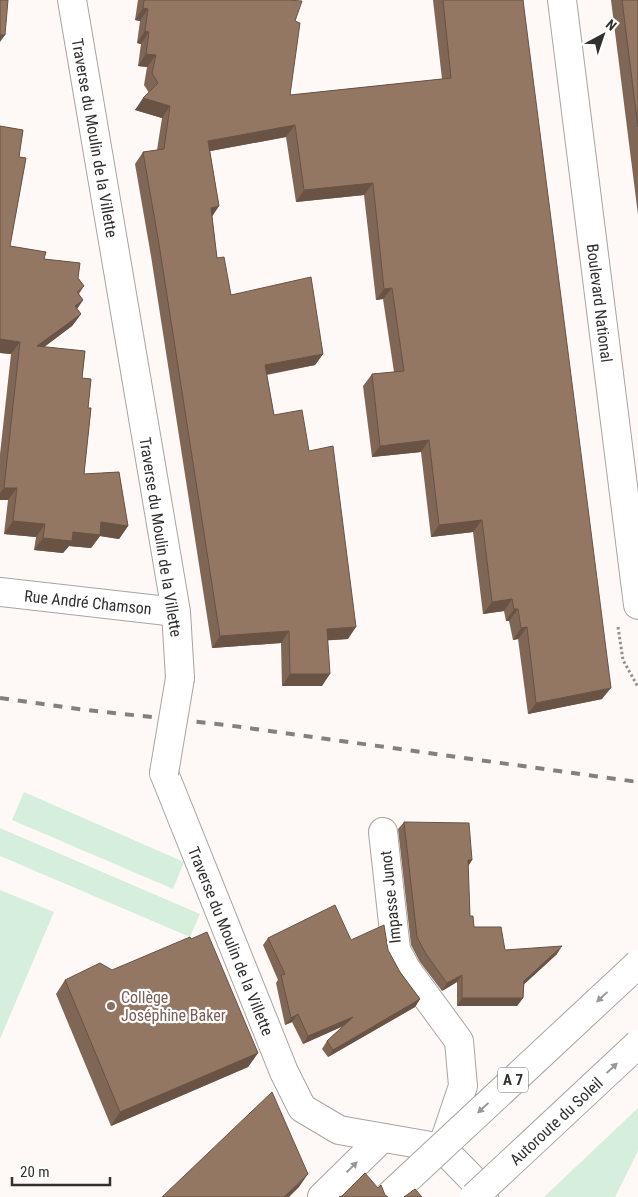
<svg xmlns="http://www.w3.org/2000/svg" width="638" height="1197" viewBox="0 0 638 1197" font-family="'Roboto Condensed',sans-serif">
<rect width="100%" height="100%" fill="#fef9f6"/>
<g fill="#d6eedc">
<polygon points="24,792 184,862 173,889 12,820"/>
<polygon points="0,828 200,914 190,937 0,856"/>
<polygon points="0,890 54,912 0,1039"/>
<polygon points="638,1108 638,1151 615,1197 544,1197"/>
</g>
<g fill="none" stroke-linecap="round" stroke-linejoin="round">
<g stroke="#a9a4a1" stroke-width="30">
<g id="minor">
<polyline points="72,0 176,612 180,678"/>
<polyline points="562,0 638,605"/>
<polyline points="0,592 176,612"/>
<polyline points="164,773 284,1072 302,1108 339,1130 442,1148 483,1190 484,1197"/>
<polyline points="383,832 396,950 407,970 459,1041 463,1086 442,1148"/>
<polyline points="322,1197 382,1138"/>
</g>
</g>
<polyline stroke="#94918f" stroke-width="3" stroke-dasharray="2.5 2.5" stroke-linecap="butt" points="618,627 623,660 638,687"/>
<use href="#minor" stroke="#fff" stroke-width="28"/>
<polyline stroke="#83807e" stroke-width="4" stroke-dasharray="9 9" stroke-linecap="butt" points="0,698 86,710 226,725 638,782"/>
<g stroke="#a9a4a1" stroke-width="30" stroke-linecap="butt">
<polyline id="minor-bridge" points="164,773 180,678"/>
</g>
<g stroke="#a9a4a1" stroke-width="30" stroke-linecap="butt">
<g id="highway-bridge">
<polyline points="388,1197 638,964"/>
<polyline points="474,1197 638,1044"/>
</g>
</g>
<use href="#minor-bridge" stroke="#fff" stroke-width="28"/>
<use href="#highway-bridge" stroke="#fff" stroke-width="28"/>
</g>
<g fill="#7f6655">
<polygon points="138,0 287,0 295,21 290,95 442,79 433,0 523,0 602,699 528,714 518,639 513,640 509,621 506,621 504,611 483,614 473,532 431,537 421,452 372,457 363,386 372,374 394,372 383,299 376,300 364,195 296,202 286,137 210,151 219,206 212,216 217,258 231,295 323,354 315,365 267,375 274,415 309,451 348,639 328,640 322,686 282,686 281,643 212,648 151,256 135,164 143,152 157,150 162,118 135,110 149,93 144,85 147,67 138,66 141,44 137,43 140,21 135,20"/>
<polygon points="611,0 638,0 638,215"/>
<polygon points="0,126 23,130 19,157 26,158 10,246 46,252 44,259 80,263 78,278 84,286 79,294 83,300 77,309 81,314 72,326 44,347 85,351 82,378 91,379 88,408 91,408 84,474 119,472 128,526 119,539 100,536 91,548 69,546 63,553 34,550 36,537 4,534 8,500 0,500 0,454 11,354 0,353"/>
<polygon points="404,822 472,860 468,866 470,916 474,927 505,950 557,954 524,984 523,998 517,1006 457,1006 457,982 442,991 420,962 411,945 398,829"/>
<polygon points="268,938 351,940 388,950 400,972 420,999 415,1007 328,1057 322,1049 327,1041 343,1026 303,1044 292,1022 285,1025 276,983 278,980 263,945"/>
<polygon points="65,980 258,1053 248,1067 111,1126 56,994"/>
</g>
<g fill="#685345">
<polygon points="143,8 148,9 140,21 135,20"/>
<polygon points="145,31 149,32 141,44 137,43"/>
<polygon points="0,35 5,35 0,42"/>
<polygon points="146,54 156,55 147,67 138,66"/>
<polygon points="143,98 170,106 162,118 135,110"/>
<polygon points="295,125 286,137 200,153 208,141"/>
<polygon points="373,183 364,195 296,202 304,190"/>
<polygon points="219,206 211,218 211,208"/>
<polygon points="392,288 383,299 376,300 384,289"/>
<polygon points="83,300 74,313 75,306"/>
<polygon points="81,314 72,326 28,359 37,346"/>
<polygon points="0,339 20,342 11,354 0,353"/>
<polygon points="323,354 315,365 257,376 265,365"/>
<polygon points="429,440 421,452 372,457 380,446"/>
<polygon points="4,488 17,488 8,500 0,500 0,493"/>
<polygon points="482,520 473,532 431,537 439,525"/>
<polygon points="13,521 45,524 36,537 4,534"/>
<polygon points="101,522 128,526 119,539 100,536 91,548 69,546 63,553 34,550 43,538 73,532"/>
<polygon points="512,599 504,611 483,614 492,602"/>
<polygon points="514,609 518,609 509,621 506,621"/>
<polygon points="356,627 348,639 319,641 327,629"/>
<polygon points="527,627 518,639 513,640 521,628"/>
<polygon points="289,631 281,643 212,648 220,636"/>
<polygon points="290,674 330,674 322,686 282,686"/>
<polygon points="611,688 602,699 528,714 536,703"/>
<polygon points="468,860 472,860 467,868"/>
<polygon points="562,946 557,954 519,989 524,981"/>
<polygon points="462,975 457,982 442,991 447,983"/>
<polygon points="462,998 523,998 517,1006 457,1006"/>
<polygon points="420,999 415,1007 328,1057 333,1050"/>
<polygon points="298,1014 292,1022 285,1025 291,1018"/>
<polygon points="353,1017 348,1024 303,1044 308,1036"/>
<polygon points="258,1053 248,1067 111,1126 120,1112"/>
<polygon points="308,1174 299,1187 289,1197 284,1197"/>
</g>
<g fill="#947763" stroke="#685345">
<polygon points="0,0 8,0 5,35 0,35"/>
<polygon points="144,0 287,0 302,1 295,21 300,23 290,95 451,78 443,0 523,0 611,688 536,703 527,627 521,628 518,609 514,609 512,599 492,602 482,520 439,525 429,440 380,446 372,374 404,371 392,288 384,289 373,183 304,190 295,125 208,141 219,206 211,208 217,258 224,257 231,295 311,277 323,354 265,365 274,415 302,410 309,451 333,446 356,627 327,629 330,674 290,674 289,631 220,636 159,244 143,152 164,149 170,106 143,98 158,83 152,73 156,55 146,54 149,32 145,31 148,9 143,8"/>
<polygon points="622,0 638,0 638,127"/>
<polygon points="0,126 23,130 19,157 26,158 10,246 46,252 44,259 80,263 78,278 84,286 77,292 83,300 75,306 81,314 37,346 85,351 82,378 91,379 88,408 91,408 84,474 119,472 128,526 101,522 100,535 73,532 72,541 43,538 45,524 13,521 17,488 4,488 20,342 0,339"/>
<polygon points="404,822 469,823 472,860 468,860 470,916 473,916 474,927 501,927 505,950 562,946 524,981 523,998 462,998 462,975 447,983 426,954 417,937"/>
<polygon points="335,905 351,940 384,925 388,950 400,972 420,999 333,1050 327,1041 353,1017 308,1036 298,1014 291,1018 281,975 285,974 268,938"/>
<polygon points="207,932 258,1053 120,1112 65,980 100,963 112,970 190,937 191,939"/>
<polygon points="272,1092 308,1174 284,1197 162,1197"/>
<polygon points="365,1173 378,1188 381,1185 385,1195 388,1197 339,1197 342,1196"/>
<polygon points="415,1189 422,1197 404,1197"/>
</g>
<defs><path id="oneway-solid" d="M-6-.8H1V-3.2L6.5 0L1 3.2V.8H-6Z" transform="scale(1.25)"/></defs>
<g fill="#989897">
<use href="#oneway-solid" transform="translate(602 997) rotate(137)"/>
<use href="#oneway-solid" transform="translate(612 1068) rotate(-43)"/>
<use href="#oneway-solid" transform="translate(483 1108) rotate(137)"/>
<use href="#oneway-solid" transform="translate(352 1167) rotate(-44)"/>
</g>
<circle fill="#8d6e63" stroke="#fff" stroke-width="2" cx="111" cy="1006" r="5"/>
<g text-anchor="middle" stroke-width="4.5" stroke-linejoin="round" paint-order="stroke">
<rect fill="#fff" stroke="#706e6d" stroke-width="1" x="498" y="1067.5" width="30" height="25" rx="4"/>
<g font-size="15" font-weight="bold" fill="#32302f">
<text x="513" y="1085">A 7</text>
</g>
<g font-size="16" fill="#32302f" stroke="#fff">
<text transform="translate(95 138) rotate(80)" y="6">Traverse du Moulin de la Villette</text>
<text transform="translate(600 303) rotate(83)" y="6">Boulevard National</text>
<text transform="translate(161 537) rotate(81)" y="6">Traverse du Moulin de la Villette</text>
<text transform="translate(88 602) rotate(6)" y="6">Rue André Chamson</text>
<text transform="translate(390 897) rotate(-96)" y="6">Impasse Junot</text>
<text transform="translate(231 941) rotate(68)" y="6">Traverse du Moulin de la Villette</text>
<text transform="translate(556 1121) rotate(-43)" y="6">Autoroute du Soleil</text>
</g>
<g font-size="16" fill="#785e54" stroke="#fff" text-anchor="start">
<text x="121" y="1003">Collège<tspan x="121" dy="18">Joséphine Baker</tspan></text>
</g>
</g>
<g transform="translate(603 35) rotate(40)" stroke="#ffffff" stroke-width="4" paint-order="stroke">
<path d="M0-4L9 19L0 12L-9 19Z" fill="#32302f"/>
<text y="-8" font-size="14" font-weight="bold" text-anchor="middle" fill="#32302f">N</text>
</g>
<path d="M12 1177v8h98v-8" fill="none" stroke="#32302f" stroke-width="2.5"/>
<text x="20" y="1177" font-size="15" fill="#32302f" stroke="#ffffff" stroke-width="4" paint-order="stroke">20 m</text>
</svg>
